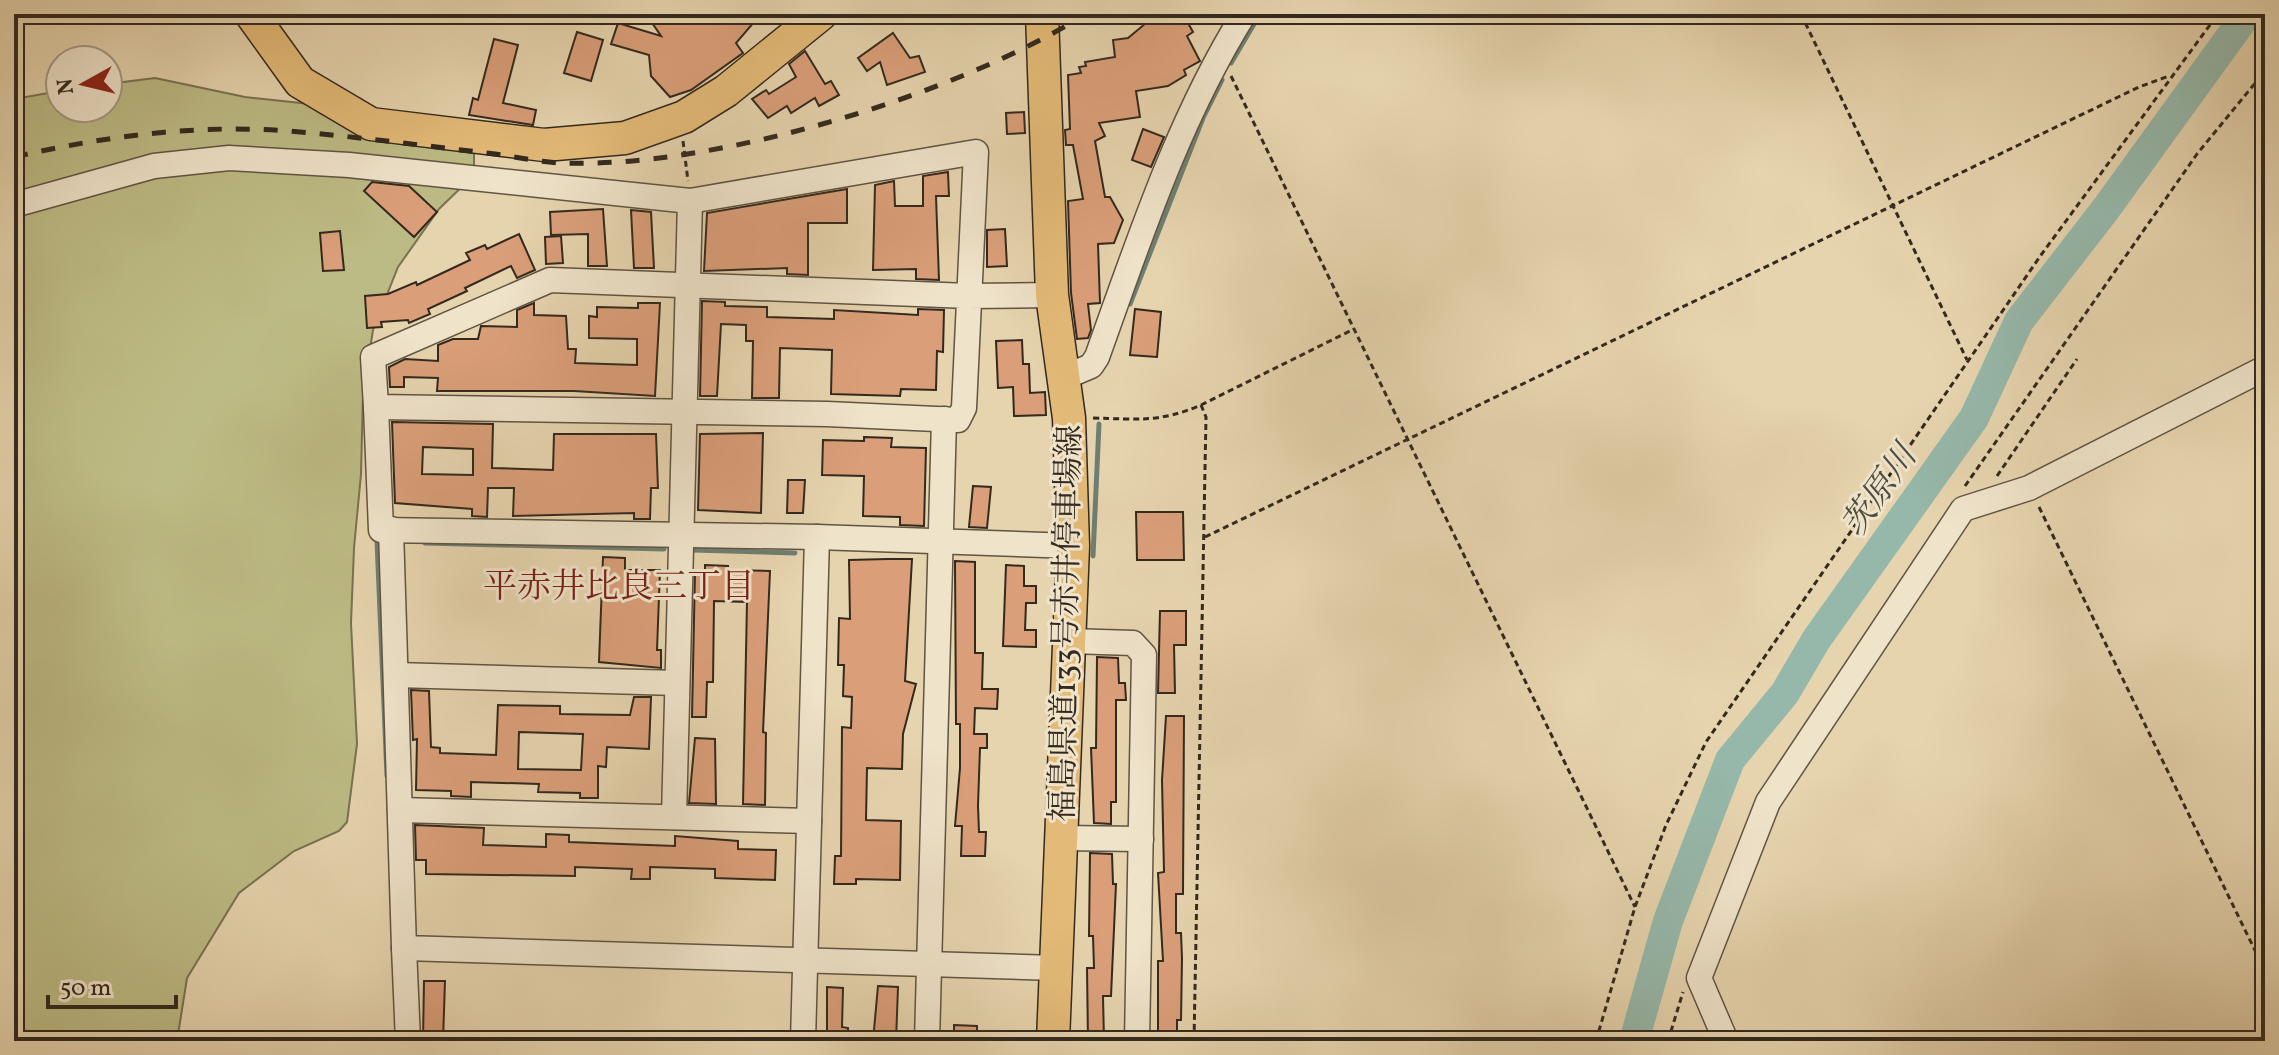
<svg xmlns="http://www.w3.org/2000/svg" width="2279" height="1055" viewBox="0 0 2279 1055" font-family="Vollkorn,'Noto Serif JP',serif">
<rect width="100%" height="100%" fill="#e6d4ae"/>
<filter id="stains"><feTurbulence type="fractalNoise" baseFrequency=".0025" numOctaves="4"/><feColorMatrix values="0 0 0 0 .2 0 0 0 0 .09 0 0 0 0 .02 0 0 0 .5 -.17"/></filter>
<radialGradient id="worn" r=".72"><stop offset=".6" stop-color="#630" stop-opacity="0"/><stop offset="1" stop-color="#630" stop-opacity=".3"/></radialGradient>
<polygon fill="#bdbb85" stroke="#787252" stroke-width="2" points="155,78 245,97 320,105 474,150 474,175 439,209 398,267 373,330 363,393 361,474 354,548 351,623 357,744 347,822 339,831 294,851 239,893 187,978 177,1041 14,1041 14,99 60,91 60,108 108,108 108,84"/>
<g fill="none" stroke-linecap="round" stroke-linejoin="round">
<g stroke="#6e7f72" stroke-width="5">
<polyline points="1231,63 1260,14"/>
<polyline points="1130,304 1203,118 1222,80"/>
<polyline points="380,541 377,541 387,776"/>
<polyline points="425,543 664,549"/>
<polyline points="693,550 795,553"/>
<polyline points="1093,556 1099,424"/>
</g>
<polyline stroke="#96b8aa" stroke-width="30" points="1634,1041 1668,921 1730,760 1785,693 1816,640 1974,418 2019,321 2105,210 2247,14"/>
</g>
<g fill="#da9f79" stroke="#33291e" stroke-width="2" fill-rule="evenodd">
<polygon points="646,14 761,14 736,43 743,53 691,90 670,97 651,76 649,55 611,44 618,23 661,36"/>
<polygon points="1166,14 1183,14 1193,32 1187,36 1200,61 1184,70 1186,75 1168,86 1136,91 1140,117 1099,123 1105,136 1095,141 1105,197 1110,197 1123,220 1114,243 1098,244 1100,303 1088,304 1091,330 1088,338 1077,339 1071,293 1068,201 1083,199 1073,145 1066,145 1065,130 1070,129 1068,75 1081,73 1079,67 1086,66 1085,62 1115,57 1113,40 1128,38 1152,18 1155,21"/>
<polygon points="577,32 603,40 591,81 564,73"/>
<polygon points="893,33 910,58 919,56 925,72 887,85 880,62 867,71 858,58"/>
<polygon points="494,39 518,45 503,103 536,110 533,125 469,115 473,98 478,100"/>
<polygon points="805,51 825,84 831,81 839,95 819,106 815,98 791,113 787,106 768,118 752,99 766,90 769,94 796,77 789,64"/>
<polygon points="1024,112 1025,133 1007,134 1006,113"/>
<polygon points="1143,129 1164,137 1151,167 1132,160"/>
<polygon points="948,172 949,196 936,196 939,280 916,279 916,269 873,270 875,185 894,181 895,206 923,206 923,176"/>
<polygon points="372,182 409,186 437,212 414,237 364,191"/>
<polygon points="847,189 847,223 808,223 808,275 787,274 787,268 704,271 707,213"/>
<polygon points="603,209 607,266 588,266 588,234 551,235 550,212"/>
<polygon points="631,210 651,212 654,268 634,268"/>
<polygon points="1005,229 1007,266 987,267 987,230"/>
<polygon points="340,231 344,270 323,271 320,233"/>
<polygon points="519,234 535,270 517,278 511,266 465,288 467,291 428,309 430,314 409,323 408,320 381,322 382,327 367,328 365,296 388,294 416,282 417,285 470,260 466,253 485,245 487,249"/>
<polygon points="561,236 563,263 546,264 545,237"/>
<polygon points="702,301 725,302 725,306 767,307 767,317 834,319 834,310 918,315 918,309 944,310 943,352 937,351 936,390 901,389 900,396 831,394 832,350 780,348 779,398 752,398 753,341 746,341 746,325 721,324 717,396 700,396"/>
<polygon points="534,303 534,315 566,316 568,349 576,349 575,363 637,365 637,339 589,338 589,316 597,317 597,307 638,308 638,303 660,303 655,396 574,391 437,391 438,378 404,377 404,387 390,387 389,367 405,359 438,361 438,345 453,339 478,339 481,326 517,327 517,310"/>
<polygon points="1135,309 1161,312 1157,357 1130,355"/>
<polygon points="1022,340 1023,364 1029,364 1030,393 1045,392 1046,415 1014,416 1013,387 998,388 996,341"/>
<path d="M 392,422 L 493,424 L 492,468 L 553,470 L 554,434 L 656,434 L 658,488 L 651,488 L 650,519 L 634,519 L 634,513 L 513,516 L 514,488 L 488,488 L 487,517 L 472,516 L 472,509 L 395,503 ZM 423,447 L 473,449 L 473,475 L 422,474 Z"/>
<polygon points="763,433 761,513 698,510 700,434"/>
<polygon points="864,437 892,438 891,447 926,448 924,526 900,525 900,517 863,516 864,476 822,475 823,440 864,441"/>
<polygon points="788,480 805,480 803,513 787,513"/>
<polygon points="973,486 991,487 987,528 969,527"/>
<polygon points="1136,512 1183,512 1184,560 1137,560"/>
<polygon points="603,557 625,558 625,570 660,570 657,650 661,650 661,668 599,662"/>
<polygon points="888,559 912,559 905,681 916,684 903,734 902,769 867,768 866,820 901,821 900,880 856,879 856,884 834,884 835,856 841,856 842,727 851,728 852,697 843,696 844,665 838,665 839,618 850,619 849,560"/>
<polygon points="955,561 975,562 975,653 983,653 982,689 998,689 997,709 975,708 974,734 987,734 987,748 980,748 978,806 979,832 986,832 985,856 961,856 962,826 955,826 960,768 960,724 956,724"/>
<polygon points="705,565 728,566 728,570 770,571 763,732 766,733 765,805 743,804 747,602 714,601 713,682 707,682 706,717 692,717 695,571 705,571"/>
<polygon points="1006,565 1024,566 1024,586 1036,586 1036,603 1026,603 1025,630 1036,630 1036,647 1003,646"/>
<polygon points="1160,611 1186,611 1186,645 1174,645 1175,693 1158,693"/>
<polygon points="1097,657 1118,658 1119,683 1125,683 1126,700 1116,700 1116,802 1111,802 1111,824 1094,823 1091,748 1096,748"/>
<path d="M 411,690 L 429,691 L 431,747 L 440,748 L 440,753 L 496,755 L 498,705 L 560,706 L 560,714 L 630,715 L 634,697 L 651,697 L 649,749 L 607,747 L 606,767 L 598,766 L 598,798 L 580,798 L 580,793 L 538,792 L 539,784 L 471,782 L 471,797 L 451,796 L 451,791 L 416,790 L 417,739 L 413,740 ZM 519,732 L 583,734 L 581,770 L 518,769 Z"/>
<polygon points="1166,716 1184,716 1183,894 1176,894 1176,933 1181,933 1182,958 1181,1020 1177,1020 1177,1041 1158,1041 1158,961 1163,961 1158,873 1164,872 1162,780"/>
<polygon points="695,738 715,739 716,804 689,803"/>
<polygon points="415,825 484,828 483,845 546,847 546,834 569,835 569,842 675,846 675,836 738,841 738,849 776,850 775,880 715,878 715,869 650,867 650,879 631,879 632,869 575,867 575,876 426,874 426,860 416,860"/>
<polygon points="1090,853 1112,854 1113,884 1116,884 1111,996 1103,996 1104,1041 1088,1041 1087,968 1094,968 1093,936 1089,936"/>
<polygon points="424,981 445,981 443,1041 423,1041"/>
<polygon points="878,986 898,987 896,1041 873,1041"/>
<polygon points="827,987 843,988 842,1027 848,1028 848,1041 827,1041"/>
<polygon points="954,1025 977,1026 977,1041 954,1041"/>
</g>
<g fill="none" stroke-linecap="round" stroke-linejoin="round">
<g stroke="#605442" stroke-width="27">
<g id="minor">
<polyline points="14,205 154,166 229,158 349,165 690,201 976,152 964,408 958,420 827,414 376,407 373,357 550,280 969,296 1052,295"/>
<path d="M 1065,377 L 1091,366 L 1097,357 C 1139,240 1178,120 1244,14"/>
<polyline points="376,407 381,530 817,537 1073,546"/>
<polyline points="391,529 404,948 1055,968"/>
<polyline points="1069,641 1133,643 1144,655 1137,1041"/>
<polyline points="396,675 677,683"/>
<polyline points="400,810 809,821"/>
<polyline points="674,817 690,201"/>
<polyline points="1061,838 1141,839"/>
<polyline points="404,948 408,1041"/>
<polyline points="803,1041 817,537"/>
<polyline points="927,1041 944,419"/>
<polyline points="1726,1041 1699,978 1768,802 1963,509 2029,488 2265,368"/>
</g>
</g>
<g stroke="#33291e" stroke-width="35">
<g id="major">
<polyline points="251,14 300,82 371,124 544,145 625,138 684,117 726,91 821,14"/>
<polyline points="1042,14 1052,295 1069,418 1073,546 1053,1041"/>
</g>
</g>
<g stroke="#33291e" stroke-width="3" stroke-dasharray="6 4" stroke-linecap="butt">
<polyline points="1801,14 1967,360"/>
<polyline points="1231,76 1635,907"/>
<polyline points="683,141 688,181"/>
<polyline points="1201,405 1354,329"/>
<path d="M 1093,418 C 1137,419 1159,423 1201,405 L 1206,417 L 1194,1041"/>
<polyline points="1997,476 2077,359"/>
<polyline points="1965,486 2197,154 2265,71"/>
<polyline points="2039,507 2265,971"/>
<polyline points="1205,537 2139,87 2169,76"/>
<polyline points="1596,1041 1635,907 1666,825 1706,742 2041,255 2218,14"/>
<polyline points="1668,1041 1683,992"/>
</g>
<use href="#minor" stroke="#efe3ca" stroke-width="24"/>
<use href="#major" stroke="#e3ba77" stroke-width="32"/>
<path stroke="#33291e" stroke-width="5" stroke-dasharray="14 14" stroke-linecap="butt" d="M 14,157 C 106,136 196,124 290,131 C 359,137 427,146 495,154 C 517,157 539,162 561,163 C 715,169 956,95 1086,14"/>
</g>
<g text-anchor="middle" stroke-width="6" stroke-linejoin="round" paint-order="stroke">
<g font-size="32" fill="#33291e" stroke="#efe3ca">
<text transform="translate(1065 623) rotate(-89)" y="11">福島県道133号赤井停車場線</text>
</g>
<g font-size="34" font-style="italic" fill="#4c4d41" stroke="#efe3ca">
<text transform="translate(1878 490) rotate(-55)" y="12">茨原川</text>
</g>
<g font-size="34" fill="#7a1f14" stroke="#efe3ca">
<text x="619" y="597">平赤井比良三丁目</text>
</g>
</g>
<rect width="2279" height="1055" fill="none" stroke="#e6d4ae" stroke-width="48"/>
<rect x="16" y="16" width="2247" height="1023" fill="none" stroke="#33291e" stroke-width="4"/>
<rect x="24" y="24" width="2231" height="1007" fill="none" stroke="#33291e" stroke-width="2"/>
<g transform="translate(84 84) rotate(262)"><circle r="38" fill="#efe3ca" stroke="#a49985" stroke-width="2"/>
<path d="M0-6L14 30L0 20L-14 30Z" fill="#8f2418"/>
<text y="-12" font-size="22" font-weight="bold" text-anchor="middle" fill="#33291e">N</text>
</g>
<path d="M48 995v12h128v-12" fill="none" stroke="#33291e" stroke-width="4"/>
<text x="60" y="995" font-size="24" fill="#33291e" stroke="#efe3ca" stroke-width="6" paint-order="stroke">50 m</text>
<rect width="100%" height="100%" filter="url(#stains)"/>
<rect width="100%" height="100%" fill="url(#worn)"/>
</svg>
